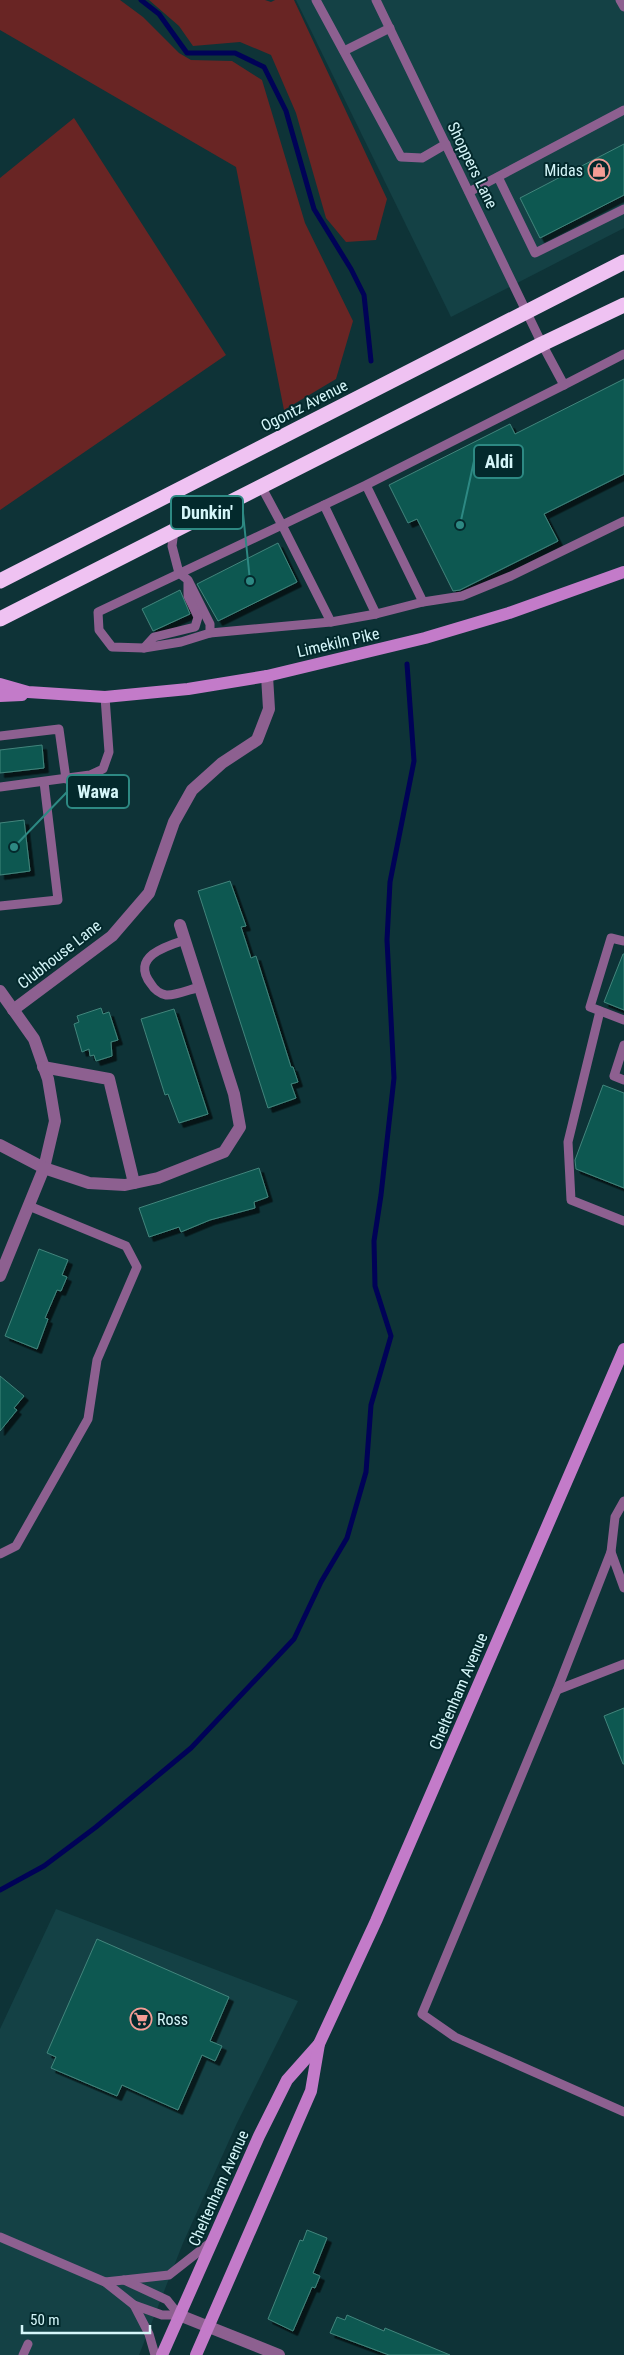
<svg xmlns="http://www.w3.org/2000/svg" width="624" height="2355" viewBox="0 0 624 2355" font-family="'Roboto Condensed',sans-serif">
<defs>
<filter id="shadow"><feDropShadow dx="4.5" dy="4.5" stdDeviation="0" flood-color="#0009"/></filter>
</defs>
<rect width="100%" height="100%" fill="#0e3337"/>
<g fill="#144145">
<polygon points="296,0 624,0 624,228 451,317"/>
<polygon points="56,1909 298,2001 237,2123 183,2243 139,2355 0,2355 0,2029"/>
</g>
<g fill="#692524">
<polygon points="0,0 120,0 143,17 179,53 191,60 232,61 262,80 305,223 353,321 336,379 284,410 236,167 0,30"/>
<polygon points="149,0 265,0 271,2 275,0 294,0 387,199 376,240 346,242 326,218 296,113 271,55 240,42 193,46 179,26"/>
<polygon points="74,118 226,355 0,510 0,178"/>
</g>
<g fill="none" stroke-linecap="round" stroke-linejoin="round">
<g stroke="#000257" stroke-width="5">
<polyline points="141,0 159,14 187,53 235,53 264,67 286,111 314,209 351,269 364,295 371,361"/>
<polyline points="0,1890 44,1866 96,1827 191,1748 294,1639 321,1582 347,1538 366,1472 371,1405 391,1336 375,1286 374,1241 381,1195 394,1078 387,940 390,882 414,761 407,664"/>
</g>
</g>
<g fill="#0e5851" stroke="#42857c" filter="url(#shadow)">
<polygon points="624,144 624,195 540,238 520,198"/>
<polygon points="624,379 624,474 544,514 558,541 460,590 453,591 417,519 408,523 389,485 510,424 515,434"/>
<polygon points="278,543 297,582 218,621 197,584"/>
<polygon points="180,590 190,614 153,631 142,609"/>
<polygon points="42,745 44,768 0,773 0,750"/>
<polygon points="24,820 30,871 0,875 0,823"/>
<polygon points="230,881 246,926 241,927 251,958 256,956 291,1067 293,1067 298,1082 291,1084 296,1098 268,1108 198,891"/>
<polygon points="623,954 624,954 624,1010 604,1002"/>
<polygon points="101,1008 103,1014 109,1012 118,1040 111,1042 112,1056 96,1061 94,1055 90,1056 89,1049 82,1052 74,1024 79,1022 77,1016"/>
<polygon points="174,1009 208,1114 179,1123 168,1094 165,1095 141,1019"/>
<polygon points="603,1085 624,1093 624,1188 576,1169 575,1160"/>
<polygon points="259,1168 268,1197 254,1202 255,1208 210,1220 181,1232 179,1227 149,1237 139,1208"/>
<polygon points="39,1249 68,1260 62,1275 67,1277 61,1291 57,1290 45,1318 48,1319 37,1349 5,1336"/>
<polygon points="0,1376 24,1396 14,1408 17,1410 0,1431"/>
<polygon points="624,1708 624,1764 623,1764 604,1716"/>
<polygon points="97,1939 229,1997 210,2041 222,2046 215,2061 202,2055 178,2110 122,2085 117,2096 51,2068 56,2057 47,2053"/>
<polygon points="307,2230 327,2238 313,2273 320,2276 315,2288 312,2287 293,2331 268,2319 300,2240 303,2241"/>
<polygon points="347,2315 384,2331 385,2328 450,2355 389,2355 330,2333 337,2317 345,2320"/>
</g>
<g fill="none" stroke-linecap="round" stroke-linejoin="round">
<g stroke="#8d6090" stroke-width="9">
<polyline points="316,0 401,157 422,158 446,144"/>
<polyline points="376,0 542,344 564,385 624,354"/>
<polyline points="620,0 624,7"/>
<polyline points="344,51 390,28"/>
<polyline points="498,177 535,253 624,209"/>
<polyline points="469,192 624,110"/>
<polyline points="366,485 324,505 376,614 423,602 366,485 564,385"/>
<polyline points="324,505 282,525 331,622"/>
<polyline points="174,531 172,546 179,573 188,580 210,624 210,633 181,642 144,648 112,647 99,630 98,612 282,525 261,486"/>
<polyline points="423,602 462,596 511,576 624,521"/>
<polyline points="210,633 331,622 376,614"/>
<polyline points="144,648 154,637 195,627 198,617 188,596 188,583"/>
<polyline points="0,736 59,729 66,779"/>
<polyline points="0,787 90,775 103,769 109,752 105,697"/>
<polyline points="0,906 58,900 44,782"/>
<path d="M 185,940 C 166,946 130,957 151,984 C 154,989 160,994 166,995 C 175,996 191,989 200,987"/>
<polyline points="624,941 611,938 590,1007 624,1020"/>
<polyline points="600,1011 568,1142 571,1200 624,1221"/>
<polyline points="624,1045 614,1076 624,1080"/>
<polyline points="624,1501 615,1517 611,1552 557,1690 422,2014 455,2037 624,2112"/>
<polyline points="611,1552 624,1588"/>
<polyline points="0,1554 16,1546 88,1419 97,1360 137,1267 126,1246 29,1206"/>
<polyline points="557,1690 624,1664"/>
<polyline points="0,2237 105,2282 134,2305 162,2315 179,2315"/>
<polyline points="124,2280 169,2275 211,2242"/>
<polyline points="105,2282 124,2280 167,2300 179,2315"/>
<polyline points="134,2305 149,2334 155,2355"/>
<polyline points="23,2355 28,2344"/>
</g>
<g stroke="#8d6090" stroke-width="12">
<polyline points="0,991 34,1039 48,1079 55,1121 44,1168 0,1276"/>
<polyline points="13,1010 112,936 149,893 174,822 192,790 222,763 257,740 269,709 267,676"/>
<polyline points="43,1067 109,1079 134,1183"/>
<polyline points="0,1145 44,1168 89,1183 125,1185 158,1178 224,1152 240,1127 234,1094 180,925"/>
<polyline points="179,2315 279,2355"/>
</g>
<g stroke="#c37bc9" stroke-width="12">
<polyline points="0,684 28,692 105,697 188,689 267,676 425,638 509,613 624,572"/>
<polyline points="0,696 22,695"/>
<polyline points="162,2355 259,2136 287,2080 319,2044"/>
<polyline points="196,2355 311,2091 319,2044 376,1921 624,1349"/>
</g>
<g stroke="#efc2f2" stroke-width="15">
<polyline points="0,581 624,262"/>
<polyline points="0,619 542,344 624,305"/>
</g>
</g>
<defs>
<g id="shop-ring" transform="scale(1.125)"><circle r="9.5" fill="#03292c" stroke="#f59c95" stroke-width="1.5"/><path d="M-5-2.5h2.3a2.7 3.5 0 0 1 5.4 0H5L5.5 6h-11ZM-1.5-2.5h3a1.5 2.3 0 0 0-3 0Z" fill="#f59c95"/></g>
<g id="supermarket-ring" transform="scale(1.125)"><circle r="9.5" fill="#03292c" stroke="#f59c95" stroke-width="1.5"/><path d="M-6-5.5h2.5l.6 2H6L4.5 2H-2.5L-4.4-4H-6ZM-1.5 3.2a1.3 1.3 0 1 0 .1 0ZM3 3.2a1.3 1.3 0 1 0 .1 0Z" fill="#f59c95"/></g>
</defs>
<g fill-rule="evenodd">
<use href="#shop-ring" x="599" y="170"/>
<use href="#supermarket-ring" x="141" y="2019"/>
</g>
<g text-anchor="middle" stroke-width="4" stroke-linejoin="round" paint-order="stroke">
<g font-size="16" fill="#d5f6f9" stroke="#03292c">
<text transform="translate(473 165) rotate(64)" y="6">Shoppers Lane</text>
<text transform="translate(304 405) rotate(-27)" y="6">Ogontz Avenue</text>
<text transform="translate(338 642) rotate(-13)" y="6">Limekiln Pike</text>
<text transform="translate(59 954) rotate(-38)" y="6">Clubhouse Lane</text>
<text transform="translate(458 1691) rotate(-67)" y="6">Cheltenham Avenue</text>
<text transform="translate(218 2188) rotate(-66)" y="6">Cheltenham Avenue</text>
</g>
<g font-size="16" fill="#d5f6f9" stroke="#03292c" text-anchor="end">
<text x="583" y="176">Midas</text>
<text x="157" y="2025" text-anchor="start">Ross</text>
</g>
</g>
<path fill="none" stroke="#2d8983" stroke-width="2" d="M460 525L474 461M250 581L243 513M14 847L67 792"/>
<g fill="#2d8983" stroke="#03292c" stroke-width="2">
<circle cx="460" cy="525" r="5"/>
<circle cx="250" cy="581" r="5"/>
<circle cx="14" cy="847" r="5"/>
</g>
<g fill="#03292c" stroke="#2d8983" stroke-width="2">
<rect x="474" y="445" width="49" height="33" rx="5"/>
<rect x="171" y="496" width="72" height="33" rx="5"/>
<rect x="67" y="775" width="62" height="33" rx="5"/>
</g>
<g font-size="18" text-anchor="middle" font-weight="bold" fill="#d5f6f9">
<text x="499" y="468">Aldi</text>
<text x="207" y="519">Dunkin'</text>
<text x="98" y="798">Wawa</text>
</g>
<path d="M22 2325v8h128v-8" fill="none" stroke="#d5f6f9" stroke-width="2.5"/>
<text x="30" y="2325" font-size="15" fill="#d5f6f9" stroke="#03292c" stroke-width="4" paint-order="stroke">50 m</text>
</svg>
